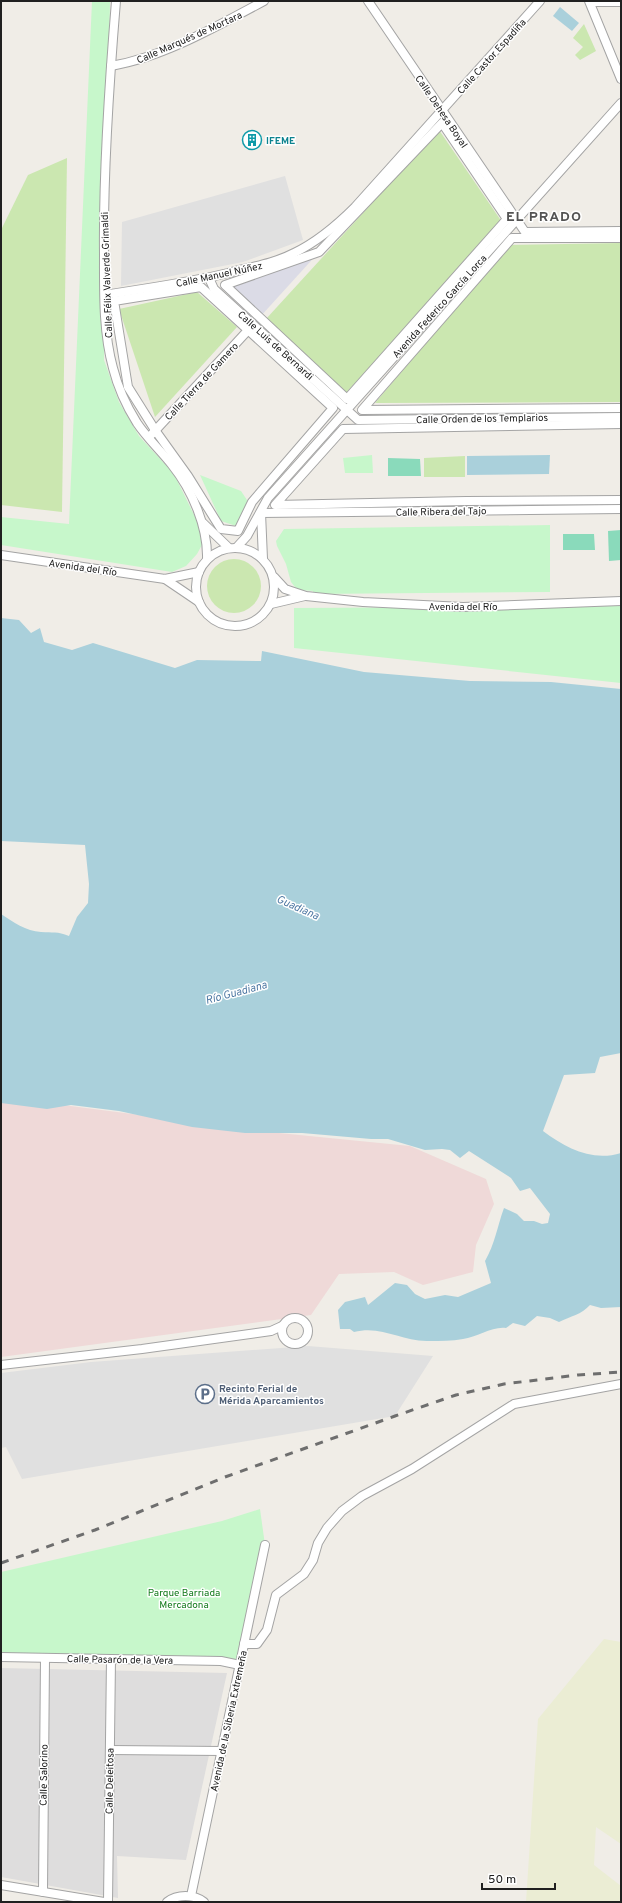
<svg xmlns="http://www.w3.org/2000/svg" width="622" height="1903" viewBox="0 0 622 1903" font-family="Overpass,sans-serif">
<rect width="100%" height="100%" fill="#f0ede7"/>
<polygon fill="#dedddd" points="1,1668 227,1673 186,1860 117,1856 118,1898 1,1877"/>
<polygon fill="#efd9d8" points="1,1097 279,1133 410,1146 486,1179 494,1204 476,1245 473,1272 423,1285 394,1272 339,1274 311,1315 1,1357"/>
<polygon fill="#ebedd4" points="604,1639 621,1642 621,1844 596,1827 594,1865 621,1886 621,1902 526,1902 538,1719"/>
<g fill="#cbe7b0">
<polygon points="584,24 596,51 580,60 575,55 583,47 573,38"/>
<polygon points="439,130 502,222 345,394 266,319"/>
<polygon points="67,158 62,512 1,505 1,230 28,175"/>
<polygon points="621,243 621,402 375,403 509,245"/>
<polygon points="197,292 237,327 155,417 119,309"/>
<polygon points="465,456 465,477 424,477 424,458"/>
<circle cx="234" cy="586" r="27"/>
</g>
<g fill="#c7f7cb">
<polygon points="92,1 110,1 104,360 119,402 139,436 174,474 201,529 203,543 197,554 186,566 172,572 1,545 1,517 69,524"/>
<polygon points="372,455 373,473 345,473 343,458"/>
<polygon points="200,475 241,491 249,503 236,526 221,521"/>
<polygon points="550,525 550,592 313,594 313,591 300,590 295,587 291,582 286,564 277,546 276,541 284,529"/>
<polygon points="621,606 621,683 294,648 294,608"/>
<polygon points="260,1509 265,1545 240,1665 198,1665 1,1657 1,1572 222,1521"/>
</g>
<g fill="#8adabb">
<polygon points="388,458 420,459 421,476 388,476"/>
<polygon points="621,530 621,560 609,561 608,531"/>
<polygon points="563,534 594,534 595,550 563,550"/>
</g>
<g fill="#e0e0e0">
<polygon points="285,176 303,240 243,262 121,286 122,222"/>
<polygon points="308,1346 433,1356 395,1416 22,1479 6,1447 1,1448 1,1373 91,1362"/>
</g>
<polygon fill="#dbdbe6" points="319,252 260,317 225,285"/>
<g fill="#aad0db">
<polygon points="560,7 579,23 572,31 553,16"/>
<polygon points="550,455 549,474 467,475 467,456"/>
<path d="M 1,618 L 19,620 L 31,633 L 40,628 L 44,642 L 72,650 L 93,643 L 175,668 L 197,660 L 261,661 L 262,651 L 364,672 L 470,681 L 551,682 L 621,689 L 621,1053 L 600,1057 L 595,1073 L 564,1075 L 543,1131 C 566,1148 592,1162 621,1153 L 621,1307 L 601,1308 L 590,1305 C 581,1315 571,1316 559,1322 L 550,1318 L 537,1316 L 525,1326 L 513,1323 L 506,1328 C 493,1326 477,1337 463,1339 C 452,1341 440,1341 429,1341 C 401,1342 383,1325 354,1332 L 350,1329 L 340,1329 L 338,1310 L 345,1302 L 365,1297 L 368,1305 L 395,1283 L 407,1285 L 415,1294 L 425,1299 L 445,1295 L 458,1297 L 491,1283 L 485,1261 C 495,1244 497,1227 504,1208 L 517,1214 L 524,1221 L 534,1221 L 542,1224 L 548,1223 L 550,1214 L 530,1188 L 520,1191 L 511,1178 L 469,1151 L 460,1158 L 450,1150 L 442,1149 L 425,1150 L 388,1139 L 371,1139 L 302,1133 L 245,1133 L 192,1127 L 119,1111 L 71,1105 L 47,1109 L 1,1103 L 1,914 C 13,922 26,931 41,932 C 53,933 57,931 69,936 L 77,917 L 88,903 L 89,884 L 85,845 L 1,841 Z"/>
</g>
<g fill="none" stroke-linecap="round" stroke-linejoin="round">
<g stroke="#a4a4a4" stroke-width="10">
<g id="street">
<path d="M 116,1 C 109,85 103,170 104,254 C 104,292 103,332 113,368 C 118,388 127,407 137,423 C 147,438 161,451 172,465 C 192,490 208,527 207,559"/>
<polyline points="368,1 525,232 621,231"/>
<polyline points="589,1 621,79"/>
<polyline points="591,2 621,2"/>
<path d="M 111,66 C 164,57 217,26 264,1"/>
<polygon points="442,123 507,219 347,399 225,285 319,252"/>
<polyline points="621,238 512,238 362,410 621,408"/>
<polyline points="209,278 214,289 358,420 621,417"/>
<polygon points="201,287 333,408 252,502 238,531 221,529 188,476 155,430 128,387 114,301"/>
<path d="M 105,295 C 146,288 187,283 228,273 C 250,267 273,264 294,253 C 317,242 337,225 355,207 L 540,1"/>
<polyline points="621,424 343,429 275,505 466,501 621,500"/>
<polyline points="152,434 251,327"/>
<polyline points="261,513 621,509"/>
<polyline points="261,513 263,559"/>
<polyline points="203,523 229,548"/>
<polyline points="237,547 247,536 268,498 621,103"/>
<circle cx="235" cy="587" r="39"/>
<polyline points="1,555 165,579 199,572"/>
<polyline points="274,577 285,589 306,596 363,602 463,607 621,601"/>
<polyline points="165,579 199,602"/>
<polyline points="271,604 305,596"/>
<circle cx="295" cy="1331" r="13"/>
<polyline points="1,1365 142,1349 271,1331 282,1326"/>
<polyline points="244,1644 257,1644 267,1630 276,1595 304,1574 313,1560 318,1543 327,1528 342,1511 362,1496 412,1469 514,1404 621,1384"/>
<polyline points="1,1657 221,1661 240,1665"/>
<polyline points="110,1750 221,1751"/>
<polyline points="1,1885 104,1902"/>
<polyline points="43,1892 45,1658"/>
<polyline points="191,1896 265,1545"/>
<polyline points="108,1902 111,1659"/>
<path d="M 167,1902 C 177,1894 194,1894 204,1902"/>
</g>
</g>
<use href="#street" stroke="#fff" stroke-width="8"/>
<polyline stroke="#6e6e6e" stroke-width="3" stroke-dasharray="8 8" stroke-linecap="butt" points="1,1563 95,1530 225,1477 395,1416 456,1395 504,1384 578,1375 621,1372"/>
</g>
<defs>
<g id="building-ring" transform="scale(1)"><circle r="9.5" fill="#fff" stroke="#0f9aa8" stroke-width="1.5"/><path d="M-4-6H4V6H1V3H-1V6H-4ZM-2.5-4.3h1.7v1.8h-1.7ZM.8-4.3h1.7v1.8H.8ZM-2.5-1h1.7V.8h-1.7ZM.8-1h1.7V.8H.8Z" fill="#0f9aa8"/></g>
<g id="parking-ring" transform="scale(1)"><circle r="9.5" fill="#fff" stroke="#5c6f8a" stroke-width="1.5"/><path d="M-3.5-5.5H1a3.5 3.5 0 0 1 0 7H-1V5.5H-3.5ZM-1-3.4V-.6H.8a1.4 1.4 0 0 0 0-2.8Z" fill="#5c6f8a"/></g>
</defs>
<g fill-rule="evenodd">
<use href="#building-ring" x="252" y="140"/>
<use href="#parking-ring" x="205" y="1394"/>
</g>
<g text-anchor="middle" stroke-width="3" stroke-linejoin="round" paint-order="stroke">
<g font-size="10" fill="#202020" stroke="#fff">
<text transform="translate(189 37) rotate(-24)" y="4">Calle Marqués de Mortara</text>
<text transform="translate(491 56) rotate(-48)" y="4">Calle Castor Espadiña</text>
<text transform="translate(442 111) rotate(56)" y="4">Calle Dehesa Boyal</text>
<text transform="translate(219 274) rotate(-12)" y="4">Calle Manuel Núñez</text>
<text transform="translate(106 275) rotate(-92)" y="4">Calle Félix Valverde Grimaldi</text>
<text transform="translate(439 306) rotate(-48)" y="4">Avenida Federico García Lorca</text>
<text transform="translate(276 345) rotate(42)" y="4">Calle Luis de Bernardi</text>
<text transform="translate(201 381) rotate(-47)" y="4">Calle Tierra de Gamero</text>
<text transform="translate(482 418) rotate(-1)" y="4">Calle Orden de los Templarios</text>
<text transform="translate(441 511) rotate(-1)" y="4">Calle Ribera del Tajo</text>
<text transform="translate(83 567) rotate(8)" y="4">Avenida del Río</text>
<text x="463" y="610">Avenida del Río</text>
<text transform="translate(120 1659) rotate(1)" y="4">Calle Pasarón de la Vera</text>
<text transform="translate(228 1721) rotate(-78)" y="4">Avenida de la Siberia Extremeña</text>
<text transform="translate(43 1775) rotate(-89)" y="4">Calle Salorino</text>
<text transform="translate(109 1781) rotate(-89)" y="4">Calle Deleitosa</text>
</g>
<g font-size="10" font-weight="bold" fill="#0d838f" stroke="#fff" text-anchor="start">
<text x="266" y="144">IFEME</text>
</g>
<g font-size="10" font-weight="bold" fill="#4e5e75" stroke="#fff" text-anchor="start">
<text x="219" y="1392">Recinto Ferial de<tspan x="219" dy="12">Mérida Aparcamientos</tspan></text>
</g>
<g font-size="10" fill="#127a1b" stroke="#fff">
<text x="184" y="1596">Parque Barriada<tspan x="184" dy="12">Mercadona</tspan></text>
</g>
<g font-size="11" font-style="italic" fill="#4e78a3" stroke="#fff">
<text transform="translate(298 907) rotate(24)" y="4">Guadiana</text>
<text transform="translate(236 992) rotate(-15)" y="4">Río Guadiana</text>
</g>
<g font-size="14" font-weight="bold" letter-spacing="1" fill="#535353" stroke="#fff">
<text x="544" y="221">EL PRADO</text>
</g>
</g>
<rect width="622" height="1903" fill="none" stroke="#202020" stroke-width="4"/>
<path d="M482 1883v6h73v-6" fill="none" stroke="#202020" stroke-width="2"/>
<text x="488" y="1883" font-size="12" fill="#202020" stroke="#ffffff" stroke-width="3" paint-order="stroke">50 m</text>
</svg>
